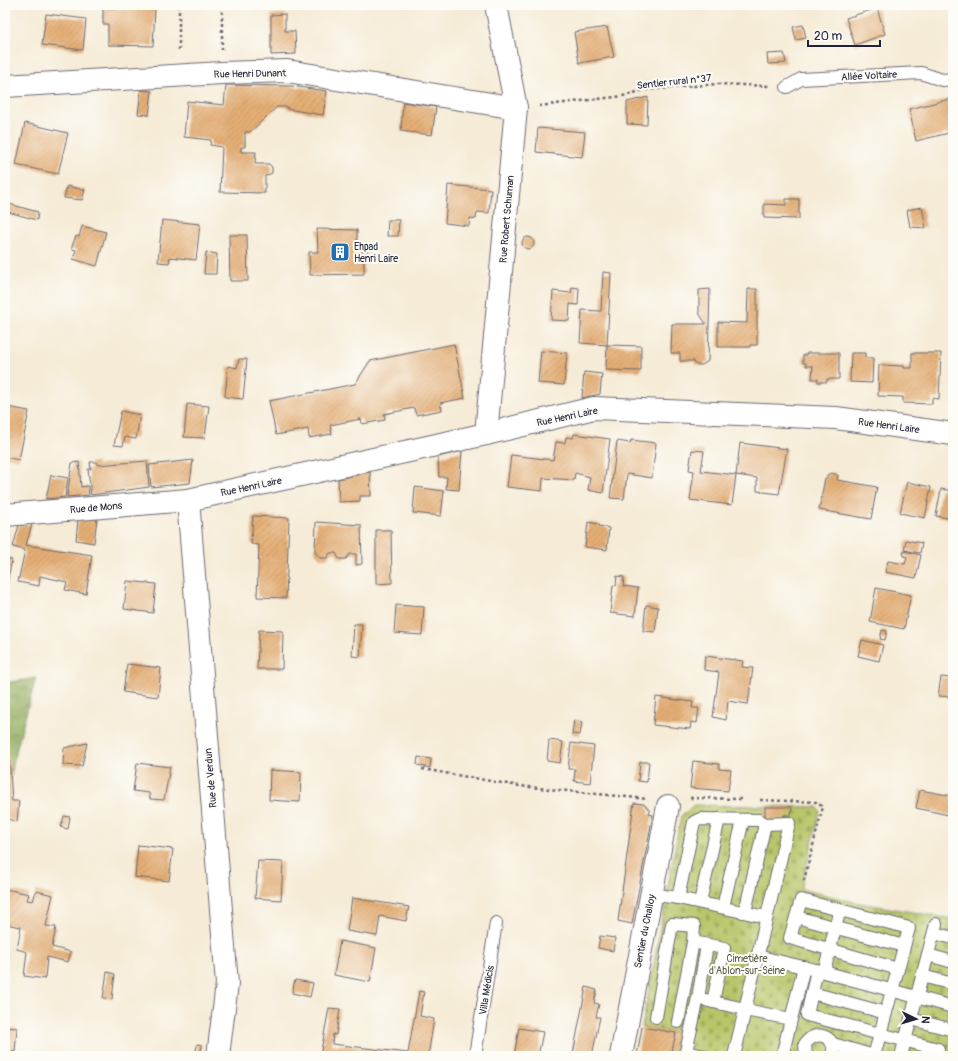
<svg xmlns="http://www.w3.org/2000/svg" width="958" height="1061" viewBox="0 0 958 1061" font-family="Pangolin,sans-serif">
<defs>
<pattern id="forest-crowns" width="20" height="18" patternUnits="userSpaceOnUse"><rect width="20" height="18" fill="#92aa5c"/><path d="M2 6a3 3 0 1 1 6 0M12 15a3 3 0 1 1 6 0" fill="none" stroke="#778a4d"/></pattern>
<pattern id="cemetery-stones" width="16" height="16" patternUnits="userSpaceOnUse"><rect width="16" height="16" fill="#b8c567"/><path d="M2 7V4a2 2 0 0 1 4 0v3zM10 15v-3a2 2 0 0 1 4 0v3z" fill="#9ea95a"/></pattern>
<pattern id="building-hatch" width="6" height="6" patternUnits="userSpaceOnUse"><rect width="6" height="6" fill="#e4ae74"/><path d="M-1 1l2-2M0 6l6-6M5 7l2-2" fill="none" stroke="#c39565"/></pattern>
</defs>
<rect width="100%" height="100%" fill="#fdfcf7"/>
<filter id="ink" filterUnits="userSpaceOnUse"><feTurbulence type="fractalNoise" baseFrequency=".025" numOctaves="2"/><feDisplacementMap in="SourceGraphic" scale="8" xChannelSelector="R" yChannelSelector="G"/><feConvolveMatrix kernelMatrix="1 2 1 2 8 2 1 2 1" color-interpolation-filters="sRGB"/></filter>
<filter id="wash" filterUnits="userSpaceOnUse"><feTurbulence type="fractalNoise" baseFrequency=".012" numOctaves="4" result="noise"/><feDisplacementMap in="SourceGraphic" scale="16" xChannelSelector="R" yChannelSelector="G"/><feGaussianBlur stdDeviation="0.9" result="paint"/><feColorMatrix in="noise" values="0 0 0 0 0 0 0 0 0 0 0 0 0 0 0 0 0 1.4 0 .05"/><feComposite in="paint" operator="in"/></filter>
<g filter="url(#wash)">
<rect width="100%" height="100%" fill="#f5ebd6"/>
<path fill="url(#forest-crowns)" stroke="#5a664c" d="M 36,678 C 24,723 9,769 5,816 L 5,683 Z"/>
<polygon fill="url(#cemetery-stones)" stroke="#6d7451" points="694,805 817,807 820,811 801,889 854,902 953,919 953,1045 950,1056 671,1056 676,1033 642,1027 681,816"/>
<g id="blocks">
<g fill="url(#building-hatch)">
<polygon points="103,5 109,5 109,8 155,9 153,46 108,45 108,24 103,24"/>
<polygon points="877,8 885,34 855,45 846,18"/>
<polygon points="46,14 86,19 83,50 42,45"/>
<polygon points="285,14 285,31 295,31 296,54 271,55 271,15"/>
<polygon points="803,25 806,38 796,40 793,27"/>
<polygon points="607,27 614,57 579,63 574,32"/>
<polygon points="784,53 786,63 768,64 767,54"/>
<polygon points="226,85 291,86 327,91 323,115 287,109 288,107 277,107 250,132 245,132 245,147 241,147 241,152 256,152 255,164 269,164 272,167 272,173 265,176 265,193 220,192 222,147 210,145 211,140 184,137 187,101 224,105"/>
<polygon points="141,90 152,91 149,115 138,114"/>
<polygon points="648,97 647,125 627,124 627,102"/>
<polygon points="950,99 953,111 953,132 916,141 909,109"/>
<polygon points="403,102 436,107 432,135 401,131"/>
<polygon points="25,123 68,133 58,174 16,165"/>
<polygon points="538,128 585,132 582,157 536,152"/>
<polygon points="448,185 491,189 489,213 477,212 476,219 470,218 469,226 445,223"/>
<polygon points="67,186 85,190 82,200 64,198"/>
<polygon points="786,199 799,199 799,219 764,218 764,204 786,205"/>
<polygon points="9,204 38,212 37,220 8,212"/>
<polygon points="922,207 926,228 910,227 907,210"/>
<polygon points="162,220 200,224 196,260 170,257 169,263 158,262"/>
<polygon points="388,220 399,220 398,236 387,236"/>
<polygon points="82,226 106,232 97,266 73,259 76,250 72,249 72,246 76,236 79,237"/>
<polygon points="317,229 357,230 357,246 367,246 367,253 364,253 364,274 310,275 309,252 318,252"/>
<polygon points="229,235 247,235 248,281 230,281"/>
<circle cx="528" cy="243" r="6"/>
<polygon points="206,252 217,254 216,274 204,274"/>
<polygon points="603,272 611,273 607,345 580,343 582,310 601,311"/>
<polygon points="572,287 579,288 578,305 570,304 569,321 551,320 553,291 571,293"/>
<polygon points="710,289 708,361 702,365 697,365 695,364 694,361 680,361 680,353 671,353 672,324 706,324 699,313 699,290"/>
<polygon points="748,289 757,289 757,345 750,345 750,347 718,347 718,322 747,323"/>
<polygon points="454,344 465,398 440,403 442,410 416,415 414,408 384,414 385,420 362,424 361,419 330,425 332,434 309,438 308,429 276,435 269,401 355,384 370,361"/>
<polygon points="607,345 641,346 641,371 606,370"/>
<polygon points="541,351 567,353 564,385 538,383"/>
<polygon points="807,353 839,353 839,379 827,379 827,382 818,382 818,379 812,379 813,366 806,366 806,363 803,363 803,355 806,355"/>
<polygon points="851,353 865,353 865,358 873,358 872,383 850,382"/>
<polygon points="912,353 941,353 939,399 932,398 932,404 903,403 903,397 878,396 879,365 904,366 904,368 912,368"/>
<polygon points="239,359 247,359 243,399 225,397 228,366 237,368"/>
<polygon points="584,372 602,374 600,394 582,398"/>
<polygon points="187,404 209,406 205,438 184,437"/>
<polygon points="7,407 29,411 19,460 5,457 5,419"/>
<polygon points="121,411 140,415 136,439 125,437 123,446 114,445"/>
<polygon points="574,434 610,439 603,493 588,490 590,477 575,473 574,480 543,478 542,491 507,487 511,455 553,460 556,442 565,443 566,437 573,438"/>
<polygon points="631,440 656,443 652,478 627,474 624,499 610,498 617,441 630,443"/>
<polygon points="740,443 787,449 779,494 757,491 757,478 736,475"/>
<polygon points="692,450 704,451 701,471 736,475 732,505 690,500 694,471 689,470"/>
<polygon points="462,451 459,490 446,489 447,477 439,477 438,457"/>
<polygon points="193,460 190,483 151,487 149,465"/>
<polygon points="147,461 149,487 91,495 88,469 91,469 90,462 97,462 97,465"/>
<polygon points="79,462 81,487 88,486 89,495 67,497 72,463"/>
<polygon points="370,472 371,496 360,496 360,501 339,502 338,479"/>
<polygon points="831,473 836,474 838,476 837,480 877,487 871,519 819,510 825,478 827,478 827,475"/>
<polygon points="51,475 68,478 65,497 46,499"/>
<polygon points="5,482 8,483 6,495 5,495"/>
<polygon points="907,482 931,487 925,518 900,513"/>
<polygon points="415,487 444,491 441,516 413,513"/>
<polygon points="941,489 953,491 953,519 936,516"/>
<polygon points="253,516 289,518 286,598 257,597 259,545 251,544"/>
<polygon points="97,518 94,543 76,540 78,520"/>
<polygon points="316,522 361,525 362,564 356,565 356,554 350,554 346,559 339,559 336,553 330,553 327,558 320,558 315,552"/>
<polygon points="588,522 599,524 599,526 609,528 607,550 585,547"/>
<polygon points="32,524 26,545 92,555 86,594 65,590 67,582 40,576 39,586 18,582 25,550 13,547 19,525"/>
<polygon points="376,530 391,530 392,583 376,584"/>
<polygon points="906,540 922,543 920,553 904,550"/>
<polygon points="904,551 921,555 916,578 885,572 888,561 905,564 907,557 903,556"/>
<polygon points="5,558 12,560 6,587 5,587"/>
<polygon points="617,576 624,577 623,586 638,588 635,616 610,613 613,585 616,586"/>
<polygon points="127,581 156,584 153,613 124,609"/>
<polygon points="876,588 911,595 904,629 870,622"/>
<polygon points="396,605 424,607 422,635 394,633"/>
<polygon points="646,605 658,607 655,632 643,631"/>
<polygon points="354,624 362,624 360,657 352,656"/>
<polygon points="259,630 283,631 282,669 257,669"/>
<polygon points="882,630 887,631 885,640 880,639"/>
<polygon points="862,640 883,645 879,661 858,656"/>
<polygon points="705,656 743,661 742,667 753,668 748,704 728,701 726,720 713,717 719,672 704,670"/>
<polygon points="127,664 161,668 158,697 123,692"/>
<polygon points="951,669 953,669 953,697 938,696 941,677 950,678"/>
<polygon points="656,697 693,702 692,708 699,708 697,723 691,722 690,729 653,725"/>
<polygon points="574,720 582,722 580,735 572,734"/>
<polygon points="549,740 563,742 560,763 547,761"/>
<polygon points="87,743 82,766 63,765 64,748"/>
<polygon points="571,743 594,746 590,783 574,781 575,769 568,769"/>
<polygon points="9,756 12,801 19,801 17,822 5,818 5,757"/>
<polygon points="418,757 431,759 430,768 417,765"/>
<polygon points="693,761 719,764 719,769 731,770 728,791 690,788"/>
<polygon points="640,762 649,762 647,782 638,781"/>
<polygon points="137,763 170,767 164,800 150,799 149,793 133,791"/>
<polygon points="270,770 301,772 300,802 269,800"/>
<polygon points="920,790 953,796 953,816 916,808"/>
<polygon points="634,803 644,804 650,811 649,814 653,815 632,924 618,921"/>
<polygon points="765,807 792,807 791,815 784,815 783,820 765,819"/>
<polygon points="64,816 70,817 68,829 61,827"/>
<polygon points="138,845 173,849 169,881 135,877"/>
<polygon points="258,861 283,862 281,900 255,898"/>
<polygon points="5,889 29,894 27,900 33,901 36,891 53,895 46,926 56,927 52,947 71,952 68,962 47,957 45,979 24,976 27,952 17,949 21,927 5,924"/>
<polygon points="352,898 409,907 406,921 380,916 377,936 347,931"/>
<polygon points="600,936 615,938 613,951 598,948"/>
<polygon points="340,941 376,948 370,982 334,975"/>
<polygon points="107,972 115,974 112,999 103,998"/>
<polygon points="295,980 313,983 310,997 292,993"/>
<polygon points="586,987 597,990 594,1003 599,1004 596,1017 600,1017 592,1056 573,1054"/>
<polygon points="419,991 424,992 420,1016 434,1019 428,1056 320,1056 329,1008 340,1009 336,1035 333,1034 332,1044 408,1053"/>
<polygon points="5,1027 17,1028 15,1052 5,1051"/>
<polygon points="642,1027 676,1033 671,1056 637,1056"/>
<polygon points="519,1028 543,1032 538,1056 514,1056"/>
<polygon points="197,1044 202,1045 201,1052 196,1051"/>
<polygon points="5,1052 16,1054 16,1056 5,1056"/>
</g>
</g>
</g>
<g filter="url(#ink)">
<use href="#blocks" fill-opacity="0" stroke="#6c6871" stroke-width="1"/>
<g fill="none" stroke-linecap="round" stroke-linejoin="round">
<g stroke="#6c6871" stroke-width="14">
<g id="lane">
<polyline points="787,87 801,79 921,73 942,80 953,79"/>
<polyline points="651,894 678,898 766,917"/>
<polyline points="678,898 694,822 700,819 759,820 765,824 789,823 746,1005"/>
<polygon points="801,900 909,928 898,969 790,938"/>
<polyline points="700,902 719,819"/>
<polyline points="723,907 743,820"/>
<polyline points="745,912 765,824"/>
<polyline points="796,917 904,946"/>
<polyline points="934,933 953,938"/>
<polyline points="707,945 698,998 713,1002"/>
<polyline points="928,955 953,962"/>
<polyline points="757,956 824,972 953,1007"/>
<polyline points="817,970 807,1015 938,1049"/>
<polyline points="824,972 840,909"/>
<polyline points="922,976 953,984"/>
<polyline points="812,993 886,1013"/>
<polyline points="750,1011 791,1019"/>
<polyline points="656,1017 672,924 694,926 693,942 724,948 713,1002 741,1008"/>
<polyline points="911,1019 953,1030"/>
<polyline points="678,1022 693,942"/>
<polyline points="833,1044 874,1056"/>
<polyline points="686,1052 704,1056"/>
<polyline points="475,1056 496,923"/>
<polyline points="685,1056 698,998"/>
<polyline points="734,1056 744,1014"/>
<polyline points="782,1056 804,967"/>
<path d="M 806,1056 L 805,1044 C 816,1027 839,1038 832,1056"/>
<polyline points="874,1056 898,969"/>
<polyline points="901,1056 936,924"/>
</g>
</g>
<g stroke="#6c6871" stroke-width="24">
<g id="street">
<polyline points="5,86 222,73 287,71 516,108"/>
<polyline points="486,434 516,108 496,5"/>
<polyline points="188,500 227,984 218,1056"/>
<polyline points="5,515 188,500 486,434 594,408 836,418 953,434"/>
<polyline points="621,1056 668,806"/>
</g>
</g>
<g stroke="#6c6871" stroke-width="2.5" stroke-dasharray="3 3" stroke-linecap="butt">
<polyline points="179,5 179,52"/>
<polyline points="222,5 222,50"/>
<polyline points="539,106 623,96 644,90 718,84 770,86"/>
<polyline points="422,769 519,786 647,799"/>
<polyline points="690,798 741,799"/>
<polyline points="760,800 816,802 823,807 804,880 805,881"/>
</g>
<use href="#lane" stroke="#fff" stroke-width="12"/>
<use href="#street" stroke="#fff" stroke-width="22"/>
</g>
</g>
<defs>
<g id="building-square" transform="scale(1)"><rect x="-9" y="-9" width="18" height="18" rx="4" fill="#1f6fb2" stroke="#fdfcf7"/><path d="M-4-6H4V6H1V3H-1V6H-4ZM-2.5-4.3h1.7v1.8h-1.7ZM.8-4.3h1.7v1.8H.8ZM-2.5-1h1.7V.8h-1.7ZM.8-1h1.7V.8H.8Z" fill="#fff"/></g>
</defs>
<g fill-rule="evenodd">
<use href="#building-square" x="340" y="252"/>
</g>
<g text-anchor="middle" stroke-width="4" stroke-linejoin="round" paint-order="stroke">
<g font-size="10" fill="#22223b" stroke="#fdfcf7">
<text transform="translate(250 73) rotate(-1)" y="4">Rue Henri Dunant</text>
<text transform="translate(869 75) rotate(-3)" y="4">Allée Voltaire</text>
<text transform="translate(674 81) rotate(-6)" y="4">Sentier rural n°37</text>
<text transform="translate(506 219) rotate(-85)" y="4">Rue Robert Schuman</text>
<text transform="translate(567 416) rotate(-12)" y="4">Rue Henri Laire</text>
<text transform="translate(889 425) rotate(8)" y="4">Rue Henri Laire</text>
<text transform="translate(251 486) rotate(-12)" y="4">Rue Henri Laire</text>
<text transform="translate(96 507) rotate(-5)" y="4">Rue de Mons</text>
<text transform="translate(210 778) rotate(-95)" y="4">Rue de Verdun</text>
<text transform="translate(644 931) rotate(-79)" y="4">Sentier du Challoy</text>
<text transform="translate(486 990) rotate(-81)" y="4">Villa Médicis</text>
</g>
<g font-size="10" fill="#22223b" stroke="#fdfcf7" text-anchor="start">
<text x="354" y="250">Ehpad<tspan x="354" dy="12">Henri Laire</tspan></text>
</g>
<g font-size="10" fill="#565b4a" stroke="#fdfcf7">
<text x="747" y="962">Cimetière<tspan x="747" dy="12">d'Ablon-sur-Seine</tspan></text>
</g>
</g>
<rect width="958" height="1061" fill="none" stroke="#fdfcf7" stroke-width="20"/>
<g transform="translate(916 1019) rotate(95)" stroke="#fdfcf7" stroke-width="3" paint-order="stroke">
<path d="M0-3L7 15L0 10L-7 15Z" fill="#22223b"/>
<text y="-6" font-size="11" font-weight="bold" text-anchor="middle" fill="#22223b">N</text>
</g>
<path d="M808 40v6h72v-6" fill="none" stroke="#22223b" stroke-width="2"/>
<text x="814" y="40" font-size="12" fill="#22223b" stroke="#fdfcf7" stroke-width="3" paint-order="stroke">20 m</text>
</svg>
